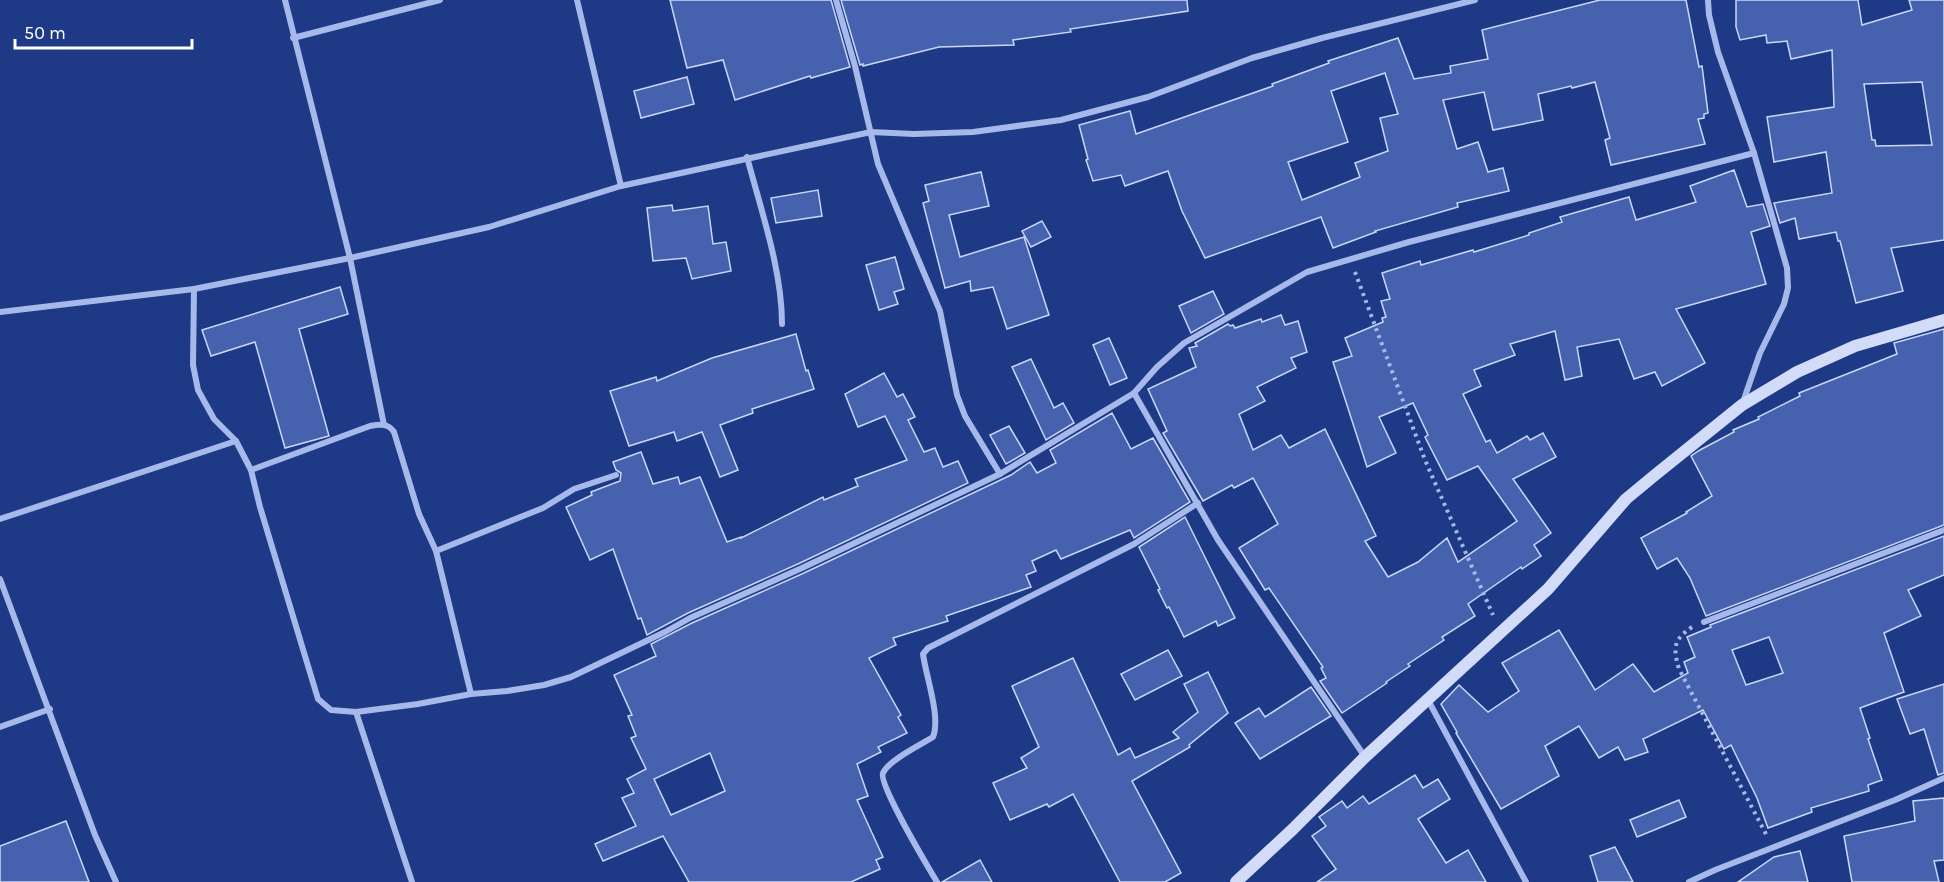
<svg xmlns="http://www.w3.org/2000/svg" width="1944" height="882" viewBox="0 0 1944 882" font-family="Karla,sans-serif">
<rect width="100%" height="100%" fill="#1e3986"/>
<g fill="#4662ae" stroke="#cbd7f8" stroke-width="1.5" fill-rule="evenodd">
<polygon points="670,0 831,0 850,67 811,78 810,76 735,100 723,60 687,68"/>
<polygon points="841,0 1187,0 1188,11 1070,29 1071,32 1013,40 1014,45 939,47 863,66 863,64 860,65"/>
<path d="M 1600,0 L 1686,0 L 1699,67 L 1702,66 L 1708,113 L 1704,114 L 1704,118 L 1698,119 L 1705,144 L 1611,165 L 1605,140 L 1610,138 L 1595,82 L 1572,88 L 1571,86 L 1538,94 L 1543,120 L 1493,130 L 1484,92 L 1443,100 L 1457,149 L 1478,142 L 1488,172 L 1503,168 L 1509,191 L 1457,203 L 1458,207 L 1375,231 L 1376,232 L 1333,248 L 1321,217 L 1205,258 L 1182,211 L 1168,171 L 1125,186 L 1121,175 L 1093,181 L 1086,160 L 1088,159 L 1079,125 L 1130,111 L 1136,134 L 1273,86 L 1272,84 L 1329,63 L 1328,61 L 1398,38 L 1414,79 L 1451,73 L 1450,66 L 1488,59 L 1482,30 ZM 1385,73 L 1398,114 L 1380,118 L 1388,151 L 1355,163 L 1360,177 L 1302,200 L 1288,162 L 1348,142 L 1331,91 Z"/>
<path d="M 1736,0 L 1858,0 L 1862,25 L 1912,10 L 1909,0 L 1944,0 L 1944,240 L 1891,248 L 1903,291 L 1856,303 L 1840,241 L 1838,241 L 1836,232 L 1799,239 L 1795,218 L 1780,223 L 1774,203 L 1832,193 L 1826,152 L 1774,162 L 1767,117 L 1834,107 L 1832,50 L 1791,59 L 1787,41 L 1767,43 L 1766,35 L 1740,40 L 1736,27 ZM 1922,82 L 1932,145 L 1876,146 L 1875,140 L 1872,140 L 1864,84 Z"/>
<polygon points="687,77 694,104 641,118 634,91"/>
<polygon points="1734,170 1747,207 1763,204 1770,226 1751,232 1766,284 1676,309 1705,363 1662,386 1655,372 1634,379 1619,339 1577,347 1582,376 1565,380 1555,331 1510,344 1515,355 1474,370 1481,386 1463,394 1486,442 1490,440 1497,453 1527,436 1530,440 1543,433 1556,457 1513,479 1551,533 1534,545 1541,556 1522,569 1521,567 1468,604 1475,616 1442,637 1444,640 1408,664 1410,666 1386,682 1387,683 1342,713 1320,681 1326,678 1321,668 1323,667 1269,588 1265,590 1239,548 1278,524 1253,478 1234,488 1232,485 1203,501 1163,433 1167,431 1148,389 1196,367 1189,348 1197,346 1195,343 1228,324 1230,326 1233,325 1235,328 1261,319 1262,322 1281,315 1285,325 1298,321 1307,352 1291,358 1296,368 1257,387 1265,401 1239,414 1253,450 1281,435 1289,448 1325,429 1376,536 1365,541 1388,577 1418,562 1447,538 1458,562 1517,521 1478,466 1447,480 1425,437 1428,435 1413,403 1379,417 1396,453 1367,467 1333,362 1352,356 1345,338 1383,322 1382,318 1386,317 1381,301 1390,299 1382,273 1420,261 1421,265 1473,250 1474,252 1529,235 1529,233 1562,222 1560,217 1629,197 1636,220 1696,202 1690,186"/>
<polygon points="981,172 989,206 949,215 960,257 1024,237 1049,315 1007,329 993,287 971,291 970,281 945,288 923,203 929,201 925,185"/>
<polygon points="818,190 822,216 776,223 771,198"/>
<polygon points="672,205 673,211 708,206 713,244 726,242 731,271 692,279 686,258 653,261 647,208"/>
<polygon points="1042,221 1051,237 1031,247 1022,231"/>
<polygon points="895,257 904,289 894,292 898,304 879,310 866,265"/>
<polygon points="340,287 348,314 299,329 329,436 285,448 255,342 211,356 202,330"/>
<polygon points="1213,291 1224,314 1191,333 1179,306"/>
<polygon points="1944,329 1944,525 1706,616 1690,578 1677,558 1657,569 1641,538 1687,513 1686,512 1712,496 1691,456 1700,450 1734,432 1733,430 1759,419 1758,417 1800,396 1799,393 1897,354 1894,343"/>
<polygon points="796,334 806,371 808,370 814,389 752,409 753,413 720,425 738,470 720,477 702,432 677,441 674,432 629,446 610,391 656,377 657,381 712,358"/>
<polygon points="1109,338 1127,378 1110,385 1093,345"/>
<polygon points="1031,359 1054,408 1063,403 1074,423 1046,440 1012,367"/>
<polygon points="884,373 897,397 903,394 915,417 908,420 924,452 935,448 943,467 958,461 968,483 800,563 688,613 647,635 641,618 638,619 613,549 590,560 566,507 592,495 591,492 620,481 621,473 616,470 613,462 641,452 653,484 678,477 680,484 700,477 727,542 741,537 741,538 823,497 824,500 858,486 855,479 907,460 885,416 858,427 845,394"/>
<path d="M 1112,413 L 1131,449 L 1153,438 L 1190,502 L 1134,538 L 1130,530 L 1061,559 L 1056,550 L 1032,561 L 1036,571 L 1026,575 L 1031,587 L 946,616 L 948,621 L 893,638 L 896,645 L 869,658 L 901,715 L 898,717 L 907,733 L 878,747 L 881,752 L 857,764 L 868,796 L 857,800 L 883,857 L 876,860 L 880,869 L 851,882 L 689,882 L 663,836 L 603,861 L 595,844 L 636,826 L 622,798 L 634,793 L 627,779 L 646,769 L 631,738 L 636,736 L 628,716 L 632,715 L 614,675 L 656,656 L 651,644 L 692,623 L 804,573 L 1011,475 L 1030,462 L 1037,473 L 1056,463 L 1050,450 ZM 710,753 L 725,791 L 671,815 L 654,779 Z"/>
<polygon points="1009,426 1025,453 1006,464 990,435"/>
<polygon points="1185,517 1235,618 1218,626 1216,621 1184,637 1169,607 1167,608 1158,590 1160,589 1139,547"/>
<path d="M 1944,536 L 1944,575 L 1908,590 L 1921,616 L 1884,633 L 1904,692 L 1860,708 L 1870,738 L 1868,739 L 1882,780 L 1868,785 L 1869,791 L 1811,808 L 1812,812 L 1768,828 L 1757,798 L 1731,745 L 1724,749 L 1703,710 L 1643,739 L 1648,752 L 1625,760 L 1618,747 L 1599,758 L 1579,726 L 1545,746 L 1559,776 L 1501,809 L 1456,733 L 1457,732 L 1441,704 L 1459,685 L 1488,712 L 1519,691 L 1502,663 L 1559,630 L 1595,690 L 1633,664 L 1654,692 L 1688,673 L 1684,662 L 1695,657 L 1687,637 L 1711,627 L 1710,625 ZM 1769,637 L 1783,673 L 1746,685 L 1732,650 Z"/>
<polygon points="1168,650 1182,676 1135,700 1121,674"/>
<polygon points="1073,658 1118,755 1130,748 1135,758 1179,738 1173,732 1198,712 1184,684 1208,672 1228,713 1189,745 1190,747 1132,781 1181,873 1165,882 1120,882 1073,794 1049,807 1047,804 1010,820 993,783 1027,768 1021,758 1039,747 1012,686"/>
<polygon points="1944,684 1944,773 1938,775 1924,729 1910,734 1897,699"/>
<polygon points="1311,687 1331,716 1260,759 1235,723 1259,708 1265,717"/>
<polygon points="1415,775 1423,788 1438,779 1450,799 1418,819 1446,863 1468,850 1486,882 1317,882 1336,869 1312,836 1326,826 1319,817 1342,801 1347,808 1363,796 1369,804"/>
<polygon points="1944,798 1944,860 1934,861 1939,882 1852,882 1844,836 1915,821 1913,801"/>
<polygon points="1679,800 1686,817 1637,837 1630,820"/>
<polygon points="66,821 89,882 0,882 0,846"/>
<polygon points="1615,847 1633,882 1598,882 1590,856"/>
<polygon points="1800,851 1808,882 1738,882 1774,857"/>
<polygon points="980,860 992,882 942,882"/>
</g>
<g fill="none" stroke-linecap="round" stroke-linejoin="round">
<g stroke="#a6b9ea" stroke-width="4" stroke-dasharray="3 4.5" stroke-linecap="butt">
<polyline points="1355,272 1425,460 1493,615"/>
<path d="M 1692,627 C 1673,640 1673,648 1679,669 L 1767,836"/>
</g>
<g stroke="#a6b9ea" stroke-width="6">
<polyline points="285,0 350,258 384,425"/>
<polyline points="577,0 621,186"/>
<polyline points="836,0 855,66 878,164 940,311 957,395 965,416 1000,474"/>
<polyline points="1708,0 1709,15 1718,52 1754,153 1787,268 1788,288 1784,304 1760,353 1743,402"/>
<polyline points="293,38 440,0"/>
<path d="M 747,157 C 761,210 782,270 782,324"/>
<polyline points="194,289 193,365 198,390 214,419 236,441 251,470 260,507 318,699 331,710 356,712 418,704 471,694 507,691 544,685 571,677 665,632 690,618 802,568 1000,474 1134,393 1157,367 1184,343 1307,272 1409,242 1754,153"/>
<polyline points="0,312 194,289 350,258 489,227 621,186 871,132 914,134 973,132 1061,120 1148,97 1252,58 1322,38 1475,0"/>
<polyline points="1134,393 1218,540 1365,757"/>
<path d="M 251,470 L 370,426 C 380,424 388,423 394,432 L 419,514 L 436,551 L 471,694"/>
<polyline points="0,519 236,441"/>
<polyline points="436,551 543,508 574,489 616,475"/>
<polyline points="0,579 95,835 116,882"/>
<polyline points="1704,622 1944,530"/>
<polyline points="1428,700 1526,882"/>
<polyline points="356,712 412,882"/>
<polyline points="0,727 50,709"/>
<path d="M 937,882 C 928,867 878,783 883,773 C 889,760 920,745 933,737 C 941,717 926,677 923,654 L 928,648 L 1134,544 L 1198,503"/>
<polyline points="1689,882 1715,870 1895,800 1944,778"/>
</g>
<polyline stroke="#d2dcf8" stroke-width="12" points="1236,882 1293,829 1365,757 1548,589 1626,499 1655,475 1742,405 1797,372 1855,346 1944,320"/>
</g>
<path d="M15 39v9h177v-9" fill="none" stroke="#ffffff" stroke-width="3"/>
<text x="24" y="39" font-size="18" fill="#ffffff" stroke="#1e3986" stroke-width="4.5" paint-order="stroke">50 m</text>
</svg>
